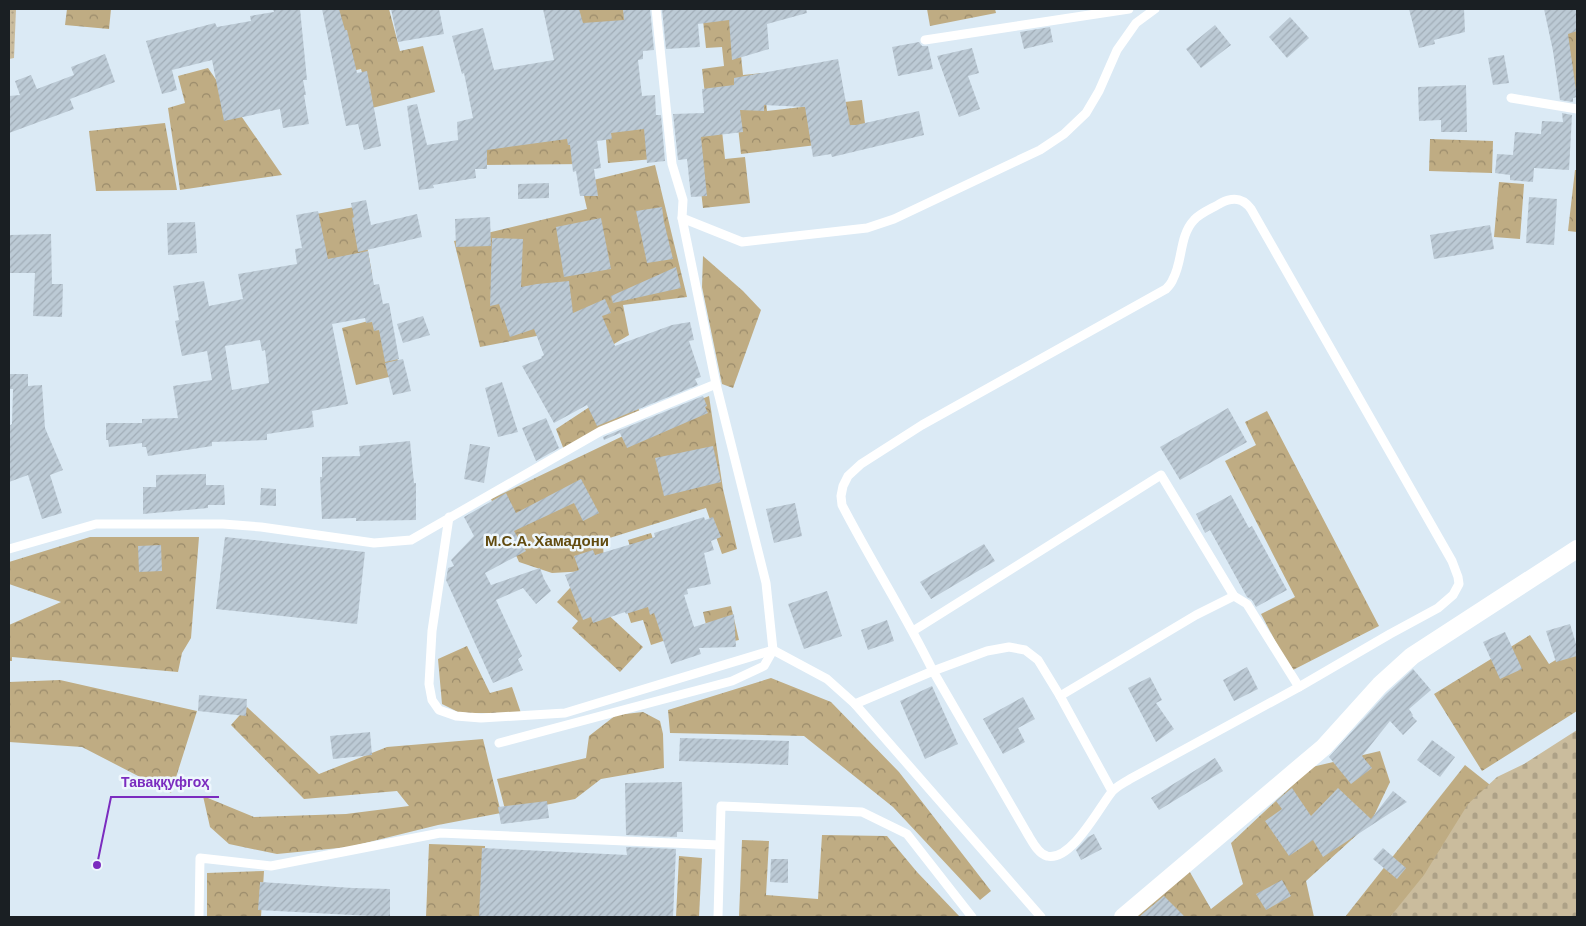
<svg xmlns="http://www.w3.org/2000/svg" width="1586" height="926" viewBox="0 0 1586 926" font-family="Barlow,sans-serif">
<defs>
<pattern id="forest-crowns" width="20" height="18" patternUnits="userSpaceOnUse" patternTransform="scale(1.25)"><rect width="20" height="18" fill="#bfac83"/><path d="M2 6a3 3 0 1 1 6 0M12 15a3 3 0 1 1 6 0" fill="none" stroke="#9a8b6b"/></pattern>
<pattern id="cemetery-stones" width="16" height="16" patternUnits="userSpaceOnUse" patternTransform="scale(1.25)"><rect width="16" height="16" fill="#cabc9d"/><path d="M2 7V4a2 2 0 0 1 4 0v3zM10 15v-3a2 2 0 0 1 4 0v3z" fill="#ada187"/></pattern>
<pattern id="park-dots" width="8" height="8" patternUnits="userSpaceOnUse" patternTransform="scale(1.25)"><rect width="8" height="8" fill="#cabc9d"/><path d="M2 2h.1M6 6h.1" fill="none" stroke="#ada187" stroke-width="1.8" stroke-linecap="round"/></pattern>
<pattern id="building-hatch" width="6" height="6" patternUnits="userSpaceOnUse" patternTransform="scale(1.25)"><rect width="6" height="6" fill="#bccad5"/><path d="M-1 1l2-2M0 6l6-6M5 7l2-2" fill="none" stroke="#a1adb7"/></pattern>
</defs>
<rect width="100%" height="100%" fill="#dbeaf5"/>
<g fill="url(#forest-crowns)">
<polygon points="67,9 111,9 109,29 65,25"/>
<polygon points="330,9 389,9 400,51 423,46 435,92 372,108 361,69 347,72"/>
<polygon points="553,9 623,9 626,22 591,27 558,23"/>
<polygon points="670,9 747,9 752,45 740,46 743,75 763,73 767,111 862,100 867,139 741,154 735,100 706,103 702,69 724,66 722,47 706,48 702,11 671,14"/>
<polygon points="927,9 995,9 996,13 930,26"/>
<polygon points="1577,24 1577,89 1568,91 1556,29"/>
<polygon points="208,68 282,175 180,190 168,108 185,103 178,76"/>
<polygon points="648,101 653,159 608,163 603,105"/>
<polygon points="720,112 725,159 745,157 750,203 703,208 692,115"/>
<polygon points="587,120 588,164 480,165 480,146"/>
<polygon points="165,123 177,190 96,191 89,131"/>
<polygon points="1430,139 1493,141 1492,173 1429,171"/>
<polygon points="655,165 687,297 623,305 629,335 609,347 640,412 564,450 556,429 594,404 552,333 480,347 454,241 587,209 581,183"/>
<polygon points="1575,170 1577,170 1577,232 1568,231"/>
<polygon points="1499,182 1524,184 1520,239 1494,237"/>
<polygon points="360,206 372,274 317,284 305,216"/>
<polygon points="703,256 743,291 761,310 733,388 722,384 702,287"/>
<polygon points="387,316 401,374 356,385 342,328"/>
<polygon points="709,396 723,489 737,549 722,554 706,508 603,540 604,570 552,573 519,562 491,499 692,403"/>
<polygon points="1267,411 1379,626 1291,671 1261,614 1295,597 1225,461 1256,445 1245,422"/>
<polygon points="651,533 684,634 651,645 643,620 631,623 613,569 635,562 628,540"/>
<polygon points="90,537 199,537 191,638 182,653 178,672 12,657 12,661 9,661 9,625 61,602 9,584 9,562"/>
<polygon points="582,575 603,610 643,647 620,672 572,628 578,621 557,602"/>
<polygon points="731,606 739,640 711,646 703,612"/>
<polygon points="1530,635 1549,664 1577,647 1577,711 1482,771 1434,694"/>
<polygon points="467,646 490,693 512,687 521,713 460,713 442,704 438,659"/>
<polygon points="771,678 831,702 899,772 991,891 980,900 893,807 804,736 670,733 668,710"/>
<polygon points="60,680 197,711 171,793 82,747 9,742 9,682"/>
<polygon points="247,707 319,774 387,747 483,739 501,813 438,825 349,847 277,854 229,844 210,827 203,796 254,817 346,814 409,806 397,791 304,799 231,725"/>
<polygon points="643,712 660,721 663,734 664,768 601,779 575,799 506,813 497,779 586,758 589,736 616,715"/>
<polygon points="1380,751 1390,782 1371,822 1306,881 1314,917 1127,917 1187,867 1211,909 1243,884 1231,843 1312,767"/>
<polygon points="1465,765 1499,792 1393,917 1345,917"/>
<polygon points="822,835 887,836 917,872 960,917 739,917 742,840 769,841 766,895 818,899"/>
<polygon points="429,844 485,846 483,917 426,917"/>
<polygon points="679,856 702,858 699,917 676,917"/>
<polygon points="264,871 261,917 207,917 207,873"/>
</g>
<polygon fill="url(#cemetery-stones)" points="1577,730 1577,917 1390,917 1424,875 1468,804 1497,777 1524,764"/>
<polygon fill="url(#park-dots)" points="9,9 16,9 14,58 9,59"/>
<g fill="url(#building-hatch)" fill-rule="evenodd">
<polygon points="273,9 300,9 307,80 303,80 306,95 304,95 309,124 283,128 280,109 224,121 212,60 172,70 177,90 162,94 146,41 215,23 217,27 251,21 250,16 274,12"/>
<polygon points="322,9 339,9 345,30 347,30 357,73 367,71 381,146 364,150 358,124 346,126"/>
<polygon points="391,9 439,9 444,34 398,42"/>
<polygon points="543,9 579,9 583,23 624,20 623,9 650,9 654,50 643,51 643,59 638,60 642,96 655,95 656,115 661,115 665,161 647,163 644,129 611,133 612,139 597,141 601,168 594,169 598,196 580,196 576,171 573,172 570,145 568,145 567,139 487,150 487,169 475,169 476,178 433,185 434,188 419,190 407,106 417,104 427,145 458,140 457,122 473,118 464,73 462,74 452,36 483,28 494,70 554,60"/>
<polygon points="662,9 806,9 807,13 767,24 769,49 732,60 729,20 698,24 700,47 666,49"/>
<polygon points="1409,9 1464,9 1465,32 1434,40 1435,44 1419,48"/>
<polygon points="1544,9 1577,9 1577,31 1568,34 1577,97 1573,98 1573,102 1560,100 1553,51"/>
<polygon points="1290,17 1309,38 1287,58 1269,37"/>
<polygon points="1215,25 1231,45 1201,68 1186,49"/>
<polygon points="1050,27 1053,42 1024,49 1020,32"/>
<polygon points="919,42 922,46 928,46 933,69 898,76 892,47"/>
<polygon points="972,48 979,73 968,76 980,109 959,117 937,56"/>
<polygon points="105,54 115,82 70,99 74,109 9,133 9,96 20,95 15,81 31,75 37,89 74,75 71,67"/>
<polygon points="1504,55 1509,83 1493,85 1488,58"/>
<polygon points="838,59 850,125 856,125 919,111 924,135 832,157 831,154 813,157 805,107 764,105 764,111 740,110 743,132 701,137 707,196 691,197 687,159 678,160 673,114 704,113 702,89 734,85 734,78"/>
<polygon points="1466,85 1467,132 1441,132 1441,120 1419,121 1418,87"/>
<polygon points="1562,113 1572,115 1569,170 1534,168 1533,182 1510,180 1510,175 1495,173 1497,154 1513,155 1515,132 1541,134 1542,121 1563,122"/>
<polygon points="549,183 549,198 518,199 518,184"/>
<polygon points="1529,197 1557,199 1554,245 1526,243"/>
<polygon points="366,200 371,225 417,214 422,237 358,252 352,218 354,217 351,203"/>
<polygon points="662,207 664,222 673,259 647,263 636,211"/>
<path d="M 318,211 L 328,259 L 368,251 L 374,285 L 379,284 L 383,304 L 389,303 L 399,359 L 385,362 L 379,330 L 374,331 L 372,322 L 366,323 L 365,318 L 332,324 L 348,404 L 312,411 L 314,427 L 267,434 L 267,440 L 212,442 L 212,446 L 148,456 L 146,447 L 142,447 L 142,443 L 109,447 L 108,440 L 106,440 L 106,423 L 142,423 L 142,419 L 178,418 L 173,386 L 212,380 L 207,351 L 182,356 L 175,321 L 179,320 L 173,286 L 204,281 L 209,306 L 243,299 L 238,274 L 297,264 L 295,249 L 302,248 L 296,215 ZM 260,340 L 262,351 L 265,350 L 269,383 L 232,390 L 225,346 Z"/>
<polygon points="490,217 491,246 456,247 455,219"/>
<polygon points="601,218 611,269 564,277 556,227"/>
<polygon points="195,222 197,253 168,255 167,223"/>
<polygon points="1490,225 1494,249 1434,259 1430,235"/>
<polygon points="51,234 52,284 63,284 62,317 33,316 35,273 9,273 9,235"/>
<polygon points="492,238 523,239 521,287 537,284 569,281 573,313 605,299 611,313 602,316 615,346 672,325 690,322 694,340 689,341 701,377 695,379 698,385 597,426 587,405 554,423 522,366 542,358 541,357 544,355 534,329 510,337 499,304 490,306"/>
<polygon points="676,267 681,288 613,303 611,296"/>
<polygon points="423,316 430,335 403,343 397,324"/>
<polygon points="403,359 411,391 393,395 385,363"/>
<polygon points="9,374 28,374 28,386 42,385 45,428 63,470 50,475 62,513 42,519 28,475 9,482 9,426 12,424 13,389 9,389"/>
<polygon points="502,382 518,432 498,437 485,388"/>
<polygon points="703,396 707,406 705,407 708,413 627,448 620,433 604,440 603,437"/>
<polygon points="1228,408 1247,442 1180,480 1160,447"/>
<polygon points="546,418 559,448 536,461 522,428"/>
<polygon points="410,441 414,483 416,483 416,520 356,521 356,518 322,519 320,477 322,477 322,457 360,456 359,446"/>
<polygon points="470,444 490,447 484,483 464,479"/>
<polygon points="713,446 721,482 664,496 655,458"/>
<polygon points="206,474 206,485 224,485 225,505 208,505 208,508 143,514 143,487 156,487 156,475"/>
<polygon points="581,479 599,513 583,521 574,503 514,531 526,551 485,573 491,585 540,568 544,579 551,591 536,604 523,588 496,600 522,656 518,659 523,670 493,683 446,580 448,568 454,566 451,560 474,536 464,517 506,493 516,513"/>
<polygon points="261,488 276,489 276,506 260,505"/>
<polygon points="1231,495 1249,528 1252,526 1287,590 1256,607 1252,600 1247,597 1210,530 1205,533 1196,514"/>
<polygon points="795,503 802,536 774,543 766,509"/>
<polygon points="704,517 705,520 713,517 721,537 711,541 714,550 704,553 711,584 687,589 688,594 684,595 694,627 734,614 736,647 699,648 701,654 671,664 654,613 650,615 648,607 626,614 625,612 593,623 591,617 583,620 565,575 579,570 574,556 593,550 595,555 655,537 654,533"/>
<polygon points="225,537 365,552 357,624 216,609"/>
<polygon points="984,544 995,561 931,599 920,582"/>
<polygon points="161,545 162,571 139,572 138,546"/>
<polygon points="827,591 842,636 804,649 788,604"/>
<polygon points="887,620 894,641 868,650 861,630"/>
<polygon points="1570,624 1577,647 1577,656 1556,662 1546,631"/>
<polygon points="1505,632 1522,669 1500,679 1483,642"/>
<polygon points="1247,667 1258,689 1234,701 1223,680"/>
<polygon points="1413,669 1431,690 1409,709 1413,715 1412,716 1417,721 1403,735 1390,721 1362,756 1372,768 1351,784 1329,757 1385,695"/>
<polygon points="1150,677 1162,700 1156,703 1174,729 1156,742 1128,688"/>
<polygon points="932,686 958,744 925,759 900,701"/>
<polygon points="199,695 247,699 246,716 198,711"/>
<polygon points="1023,697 1035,719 1018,728 1025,742 1003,754 983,719"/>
<polygon points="370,732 372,755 333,759 330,736"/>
<polygon points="680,738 789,741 788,765 679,761"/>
<polygon points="1432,740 1455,757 1440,777 1417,760"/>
<polygon points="1215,758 1223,771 1159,810 1151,798"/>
<polygon points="682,782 683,832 677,832 677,837 626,835 625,783"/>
<polygon points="1292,788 1311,816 1338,788 1371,819 1393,791 1407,802 1323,857 1313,840 1289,856 1265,821 1282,809 1276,801"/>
<polygon points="547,801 549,818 501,824 498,807"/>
<polygon points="1094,834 1102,849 1081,860 1076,850 1088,837"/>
<polygon points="626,847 676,849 673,917 479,917 482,848 627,855"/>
<polygon points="1383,848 1406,868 1397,879 1373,859"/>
<polygon points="771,859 788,859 788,883 770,882"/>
<polygon points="1282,880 1291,896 1266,910 1256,894"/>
<polygon points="260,882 353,888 390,889 390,917 258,910"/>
<polygon points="1164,896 1185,917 1139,917 1140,916"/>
</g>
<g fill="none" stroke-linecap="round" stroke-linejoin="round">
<g stroke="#fff" stroke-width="9">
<polyline points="656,9 672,164 683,200 682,218"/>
<polyline points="925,40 1129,9"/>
<polyline points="1511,98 1577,109"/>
<polyline points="716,384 682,218 742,242 867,228 894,219 1040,150 1064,134 1086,113 1099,91 1117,50 1136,23 1155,9"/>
<polyline points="9,549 96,524 223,524 261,527 374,543 411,540 601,431 716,384 766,583 773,650 565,713 481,718 456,716 439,710 432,700 429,684 432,631 449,517"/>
<polyline points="913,631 1161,475 1234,596"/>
<polyline points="1060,696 1196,615 1234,596 1247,604 1299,687"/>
<path d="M 855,704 L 933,671 C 905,614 871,561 842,505 L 841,496 L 843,486 L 848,476 L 861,464 L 922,425 L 1166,289 C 1169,286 1172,282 1173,279 C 1183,261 1179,236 1194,220 C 1200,213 1213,208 1221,203 C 1233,197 1243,198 1251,209 L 1452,561 L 1458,577 L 1459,584 L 1453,595 L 1438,608 L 1390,634 L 1299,687 L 1130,779 C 1124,783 1115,787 1111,793 C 1099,808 1071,862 1047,856 C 1038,854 1032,841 1027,833 L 933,671 L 987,651 L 1009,647 L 1025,650 L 1038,660 L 1060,696 L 1112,791"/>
<polyline points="499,743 732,681 764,666 773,650 827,679 855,704 1041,917"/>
<polyline points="199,917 200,858 271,866 440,833 719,845"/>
<polyline points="718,917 721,806 862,812 907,834 972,917"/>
</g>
<polyline stroke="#fff" stroke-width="18" points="1123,917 1324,747 1380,685 1412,656 1577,549"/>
</g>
<g text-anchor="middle" stroke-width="5" stroke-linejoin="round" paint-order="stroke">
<g font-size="15" font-weight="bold" fill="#624b0f" stroke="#eef7fd">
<text x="547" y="546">М.С.А. Хамадони</text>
</g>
</g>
<path fill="none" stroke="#7b2cbf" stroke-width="2" d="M97 865L111 797H219"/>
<circle fill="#7b2cbf" stroke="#eef7fd" stroke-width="2" cx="97" cy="865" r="5"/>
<g font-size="14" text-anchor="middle" font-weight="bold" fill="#7b2cbf" stroke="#eef7fd" stroke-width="5" stroke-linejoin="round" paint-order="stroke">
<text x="165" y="787">Таваққуфгоҳ</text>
</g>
<rect width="1586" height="926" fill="none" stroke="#1a1f23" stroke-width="20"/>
</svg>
